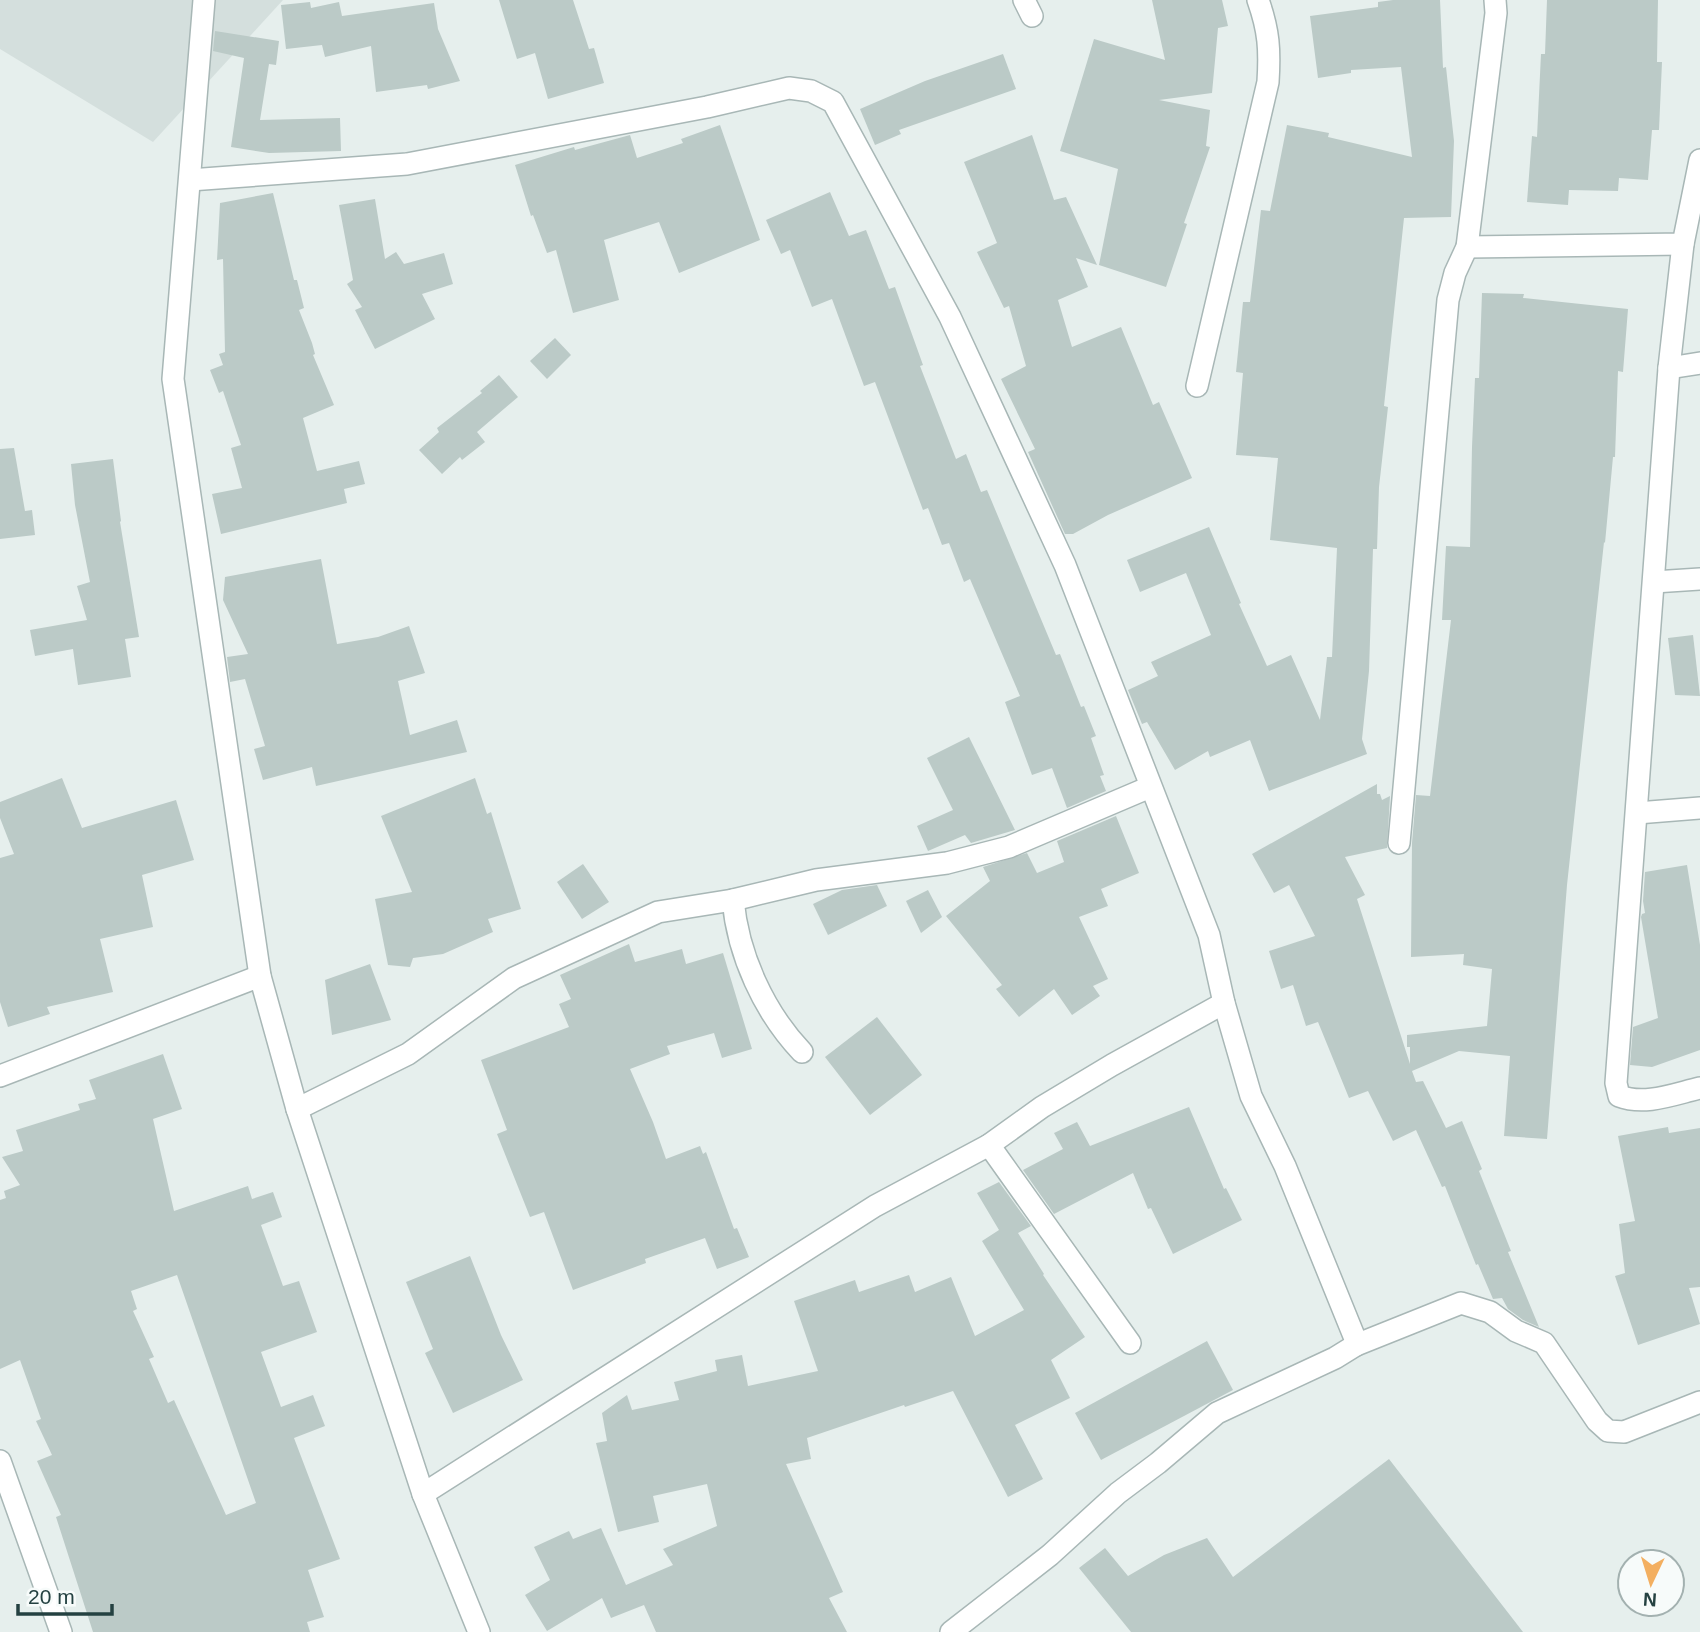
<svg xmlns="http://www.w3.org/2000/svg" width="1700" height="1632" viewBox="0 0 1700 1632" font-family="Helvetica,sans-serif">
<rect width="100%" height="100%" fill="#e6efed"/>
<polygon fill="#d4dfdd" points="0,0 283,0 153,142 0,49"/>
<g fill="#bbcac7" fill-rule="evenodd">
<polygon points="499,0 573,0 589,49 594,48 604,83 548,99 535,53 517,59"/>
<polygon points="1152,0 1222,0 1228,26 1218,28 1212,93 1159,100 1210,110 1206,146 1210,147 1184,223 1187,224 1166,287 1099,265 1118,169 1060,151 1094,39 1165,60"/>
<polygon points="1393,0 1440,0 1443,68 1446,67 1454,141 1451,217 1404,218 1384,406 1388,407 1379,487 1377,549 1373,549 1369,671 1362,739 1367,754 1269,791 1250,740 1210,757 1208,751 1175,770 1147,722 1142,724 1128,690 1158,676 1151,662 1211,635 1186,573 1140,592 1127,560 1209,527 1241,603 1239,604 1267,666 1291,655 1320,720 1327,657 1332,657 1337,548 1270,540 1278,458 1236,455 1243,373 1236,372 1243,302 1250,302 1261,210 1270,211 1287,125 1329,133 1328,137 1412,157 1401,67 1351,70 1351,73 1318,78 1310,16 1378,7 1378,2"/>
<polygon points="1547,0 1658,0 1657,62 1662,62 1659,130 1652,130 1648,180 1619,178 1618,191 1569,190 1568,205 1527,202 1532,136 1537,137 1541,54 1545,54"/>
<polygon points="310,2 311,8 339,2 342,16 434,3 438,29 460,81 428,89 427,85 376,92 371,46 325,57 322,45 286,49 281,5"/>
<polygon points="215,31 279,41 276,65 269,64 260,120 340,118 341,151 269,153 231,147 244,58 213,51"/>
<polygon points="1003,54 1016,89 899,130 901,134 875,145 860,109 925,81"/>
<polygon points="720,125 760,240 679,273 659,222 604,240 619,300 573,313 556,250 547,253 533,215 531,216 515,165 574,147 575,150 630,135 637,158 683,143 681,139"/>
<polygon points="1032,135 1054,200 1066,197 1097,265 1076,258 1088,287 1058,300 1072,347 1121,327 1153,405 1159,402 1192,478 1108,515 1073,534 1065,534 1028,452 1035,449 1001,379 1026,366 1009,306 1004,308 977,252 997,243 964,162"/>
<polygon points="830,192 849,236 866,230 889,289 895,287 923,365 920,366 956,459 966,454 981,492 987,490 1056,655 1060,654 1081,707 1084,706 1096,736 1091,738 1104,775 1100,776 1106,791 1067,808 1052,768 1032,775 1005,702 1020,696 970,579 964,582 949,543 942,545 928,508 923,510 875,382 864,386 832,299 812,307 790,250 781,254 766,220"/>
<polygon points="273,193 294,280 297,280 304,308 299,310 312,343 315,354 313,355 334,405 303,418 317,471 359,461 365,484 344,489 347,503 221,534 212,494 242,488 231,448 241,445 223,391 219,393 210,370 223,365 219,354 225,352 223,259 217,260 220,203"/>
<polygon points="375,199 385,259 396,252 404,264 444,253 453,284 422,294 435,319 375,349 355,310 362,307 347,284 353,280 339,205"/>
<polygon points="1482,293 1524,294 1523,298 1628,309 1623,372 1618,371 1615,457 1613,457 1605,543 1604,542 1567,885 1547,1139 1504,1136 1510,1056 1459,1051 1412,1071 1416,1082 1423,1081 1446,1128 1462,1121 1482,1169 1479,1171 1511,1251 1508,1252 1539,1327 1523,1320 1508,1309 1502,1298 1493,1299 1478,1264 1476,1265 1445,1186 1442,1187 1416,1130 1393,1141 1368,1091 1349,1098 1318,1022 1306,1026 1293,985 1281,989 1269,951 1315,936 1289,885 1274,893 1252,854 1377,784 1377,794 1380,794 1382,800 1390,796 1387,848 1345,857 1365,895 1357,899 1410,1064 1410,1047 1407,1047 1407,1035 1487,1026 1492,969 1463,965 1464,954 1411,957 1412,843 1416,795 1430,796 1451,620 1442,620 1446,546 1470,547 1472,447 1475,378 1479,378"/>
<polygon points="555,338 571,355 547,379 530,361"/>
<polygon points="499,375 518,397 477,432 485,442 462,460 460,457 442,474 419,450 439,432 437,428 482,393 480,391"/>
<polygon points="14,448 25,511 32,510 35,535 0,539 0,449"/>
<polygon points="113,459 121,521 120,522 139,637 125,639 131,677 78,685 73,649 35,656 30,630 87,620 77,586 90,582 75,505 71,464"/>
<polygon points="321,559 337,644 378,637 409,626 425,673 398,681 410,735 457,720 467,752 316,786 312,767 263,780 254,749 265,746 245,679 230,682 227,657 248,654 223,600 225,577"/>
<polygon points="1693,635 1700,696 1675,695 1668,638"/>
<polygon points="969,737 1015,830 971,843 965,835 928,851 917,826 953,810 927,758"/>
<polygon points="62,778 82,828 176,800 194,860 142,875 153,927 100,939 113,992 47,1007 50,1014 8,1027 0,1002 0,858 14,854 0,818 0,802"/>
<polygon points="475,778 487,814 491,812 521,909 488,919 493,932 443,954 413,958 410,967 388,965 375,899 412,892 381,816"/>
<polygon points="1116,816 1139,873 1101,889 1108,906 1079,917 1108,979 1093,986 1100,996 1072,1015 1054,989 1019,1017 996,989 1002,985 946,916 990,881 983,867 1027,853 1037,873 1064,862 1057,841"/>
<polygon points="583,864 609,902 582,919 557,882"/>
<polygon points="1687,865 1700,945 1700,1050 1652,1067 1630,1065 1633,1027 1658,1018 1641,917 1642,914 1645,913 1643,901 1645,872"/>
<polygon points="877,885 887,906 828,935 813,904 842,890"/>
<polygon points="928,890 942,917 921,933 906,901"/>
<polygon points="629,944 635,962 682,949 686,964 723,953 752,1049 722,1058 714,1033 667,1046 670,1054 630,1069 653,1122 666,1159 700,1146 703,1154 706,1152 734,1229 737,1228 749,1257 717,1269 705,1238 645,1259 646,1263 573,1290 544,1212 530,1217 497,1134 507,1130 481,1060 569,1027 559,1004 571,999 560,975"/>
<polygon points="370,964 391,1020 332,1035 325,980"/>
<polygon points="877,1017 922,1075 870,1115 825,1057"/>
<path d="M 163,1054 L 182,1109 L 153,1119 L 174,1211 L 248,1186 L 252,1199 L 273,1192 L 282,1217 L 261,1225 L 283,1286 L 299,1281 L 317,1332 L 261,1352 L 281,1407 L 313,1395 L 325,1426 L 294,1438 L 340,1559 L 308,1570 L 324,1617 L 307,1622 L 310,1632 L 93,1632 L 56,1517 L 61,1515 L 37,1461 L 52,1455 L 36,1421 L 41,1419 L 20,1360 L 0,1369 L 0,1200 L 6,1198 L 4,1191 L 20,1185 L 2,1157 L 23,1151 L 16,1130 L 80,1110 L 78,1104 L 96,1099 L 89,1080 ZM 177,1275 L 256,1503 L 226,1515 L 174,1400 L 168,1403 L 149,1359 L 154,1357 L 133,1311 L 137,1309 L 131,1291 Z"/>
<polygon points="1189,1107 1224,1189 1226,1188 1242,1220 1173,1254 1151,1208 1148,1209 1133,1173 1054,1214 1023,1170 1063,1149 1054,1133 1077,1122 1090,1146"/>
<polygon points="1668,1127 1669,1133 1700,1128 1700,1287 1689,1288 1700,1324 1638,1345 1615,1276 1625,1273 1619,1224 1635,1221 1618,1136"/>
<polygon points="999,1182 1031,1226 1018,1233 1044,1274 1043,1275 1085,1337 1051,1360 1070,1398 1015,1425 1043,1479 1008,1497 953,1391 905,1407 904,1405 807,1438 811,1459 786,1464 843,1592 829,1598 847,1632 656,1632 644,1605 611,1618 602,1598 547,1631 525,1595 550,1580 534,1547 569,1531 573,1539 601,1528 626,1585 673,1565 663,1549 717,1526 707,1484 653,1496 659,1522 618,1532 596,1443 607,1441 602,1413 627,1395 632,1410 679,1400 674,1382 717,1371 715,1360 742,1355 748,1386 818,1371 794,1301 855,1280 859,1292 909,1275 915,1292 951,1277 975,1336 1024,1310 982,1241 999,1230 977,1193"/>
<polygon points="470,1256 501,1335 523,1380 453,1413 425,1353 433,1349 406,1282"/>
<polygon points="1207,1341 1233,1390 1101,1460 1075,1413"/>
<polygon points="1389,1459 1523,1632 1131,1632 1079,1568 1105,1548 1128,1576 1164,1555 1207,1538 1233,1577"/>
</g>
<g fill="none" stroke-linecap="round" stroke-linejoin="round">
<g stroke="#a8b7b6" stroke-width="24">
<g id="minor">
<polyline points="204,0 173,379 260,976 297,1109 423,1494 479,1632"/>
<polyline points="1024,0 1032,16"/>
<polyline points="190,180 407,164 707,107 789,88 811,91 833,102 950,317 1065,565 1209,935 1224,1003 1251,1096 1285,1166 1354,1336 1356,1345 1335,1358 1217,1413 1158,1463 1118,1493 1050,1555 951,1632"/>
<path d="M 1683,244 L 1669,368 L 1616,1083 L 1619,1096 C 1645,1106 1674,1094 1700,1088"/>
<polyline points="1467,247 1683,244 1700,160"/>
<polyline points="1669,368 1700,363"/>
<path d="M 1197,386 L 1268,82 C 1270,50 1269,31 1258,0"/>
<polyline points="1654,582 1700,579"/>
<polyline points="1637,813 1700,808"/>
<polyline points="1399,843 1448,300 1455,273 1467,247 1496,13 1495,0"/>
<polyline points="733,900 816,880 947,863 1009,847 1150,787"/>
<polyline points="0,1076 260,976"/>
<path d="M 297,1109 L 408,1054 L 514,978 L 658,912 L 733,900 C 738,955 764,1012 802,1052"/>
<polyline points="989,1145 1130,1343"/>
<polyline points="1356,1345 1461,1303 1490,1312 1516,1331 1544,1343 1597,1421 1608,1431 1624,1432 1700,1402"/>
<polyline points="0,1461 61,1632"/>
<polyline points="423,1494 875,1206 989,1145 1042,1107 1112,1065 1224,1003"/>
</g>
</g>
<use href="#minor" stroke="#fff" stroke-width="21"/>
</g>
<g transform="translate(1651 1583) rotate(184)"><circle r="33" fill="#f7fbfa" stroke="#a3b1b0" stroke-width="2"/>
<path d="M0-5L12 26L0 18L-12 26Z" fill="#f3af60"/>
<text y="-10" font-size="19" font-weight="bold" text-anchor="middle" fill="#244141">N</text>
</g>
<path d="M18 1604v10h94v-10" fill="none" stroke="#244141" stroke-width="3.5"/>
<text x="28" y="1604" font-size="21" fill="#244141" stroke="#f7fbfa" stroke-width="5" paint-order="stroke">20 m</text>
</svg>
